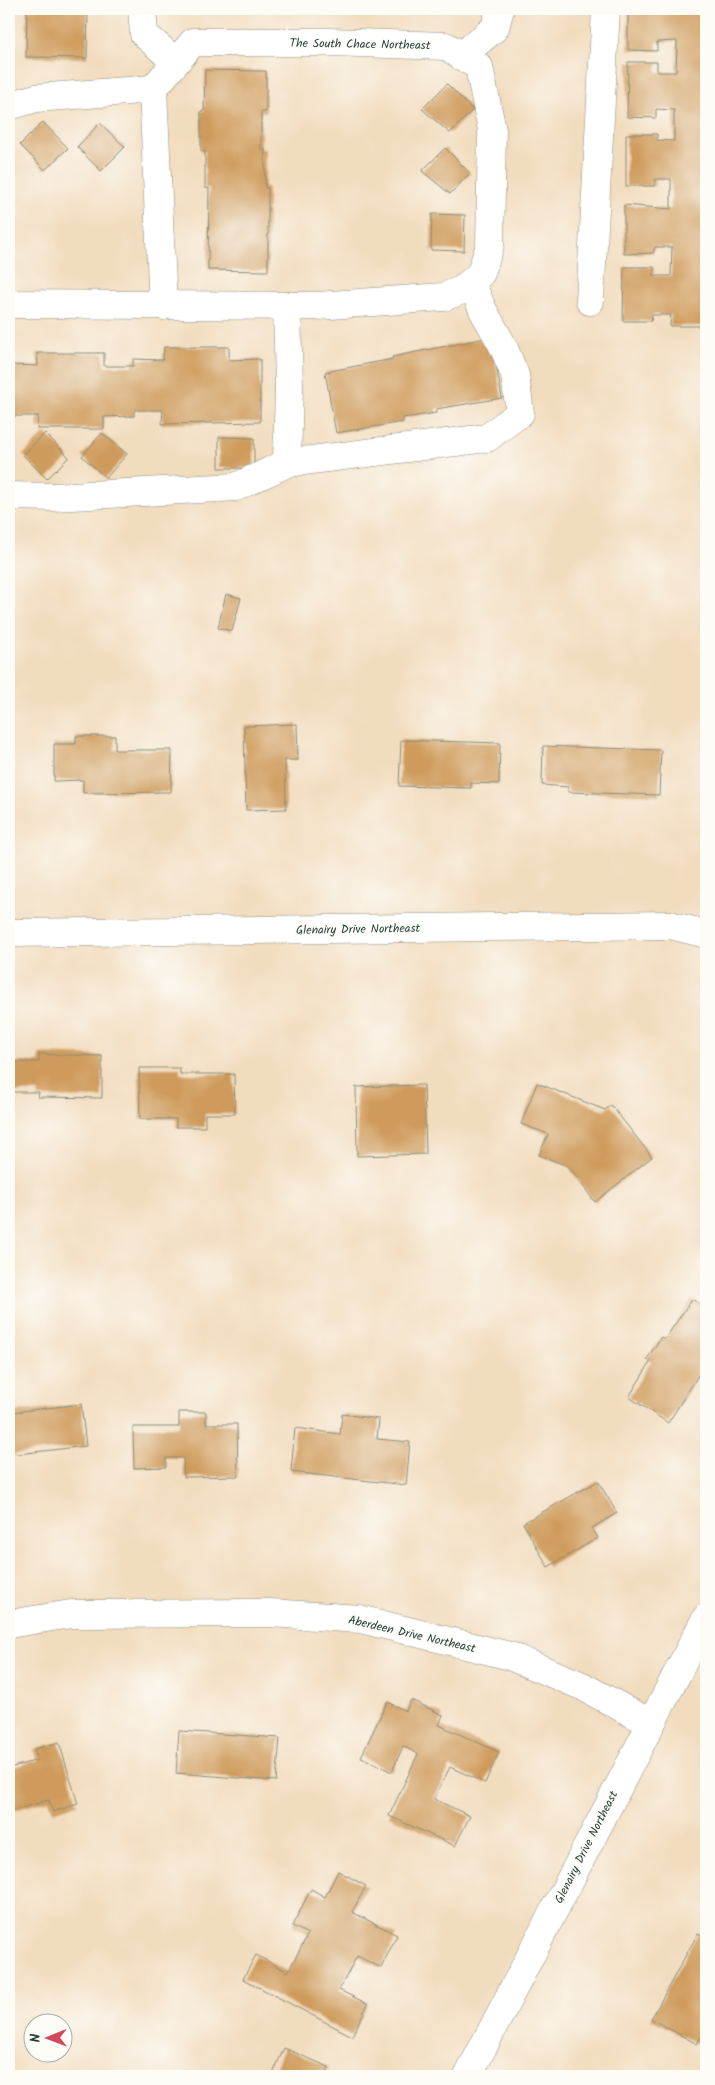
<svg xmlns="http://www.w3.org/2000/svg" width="715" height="2085" viewBox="0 0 715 2085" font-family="Kalam,sans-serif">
<rect width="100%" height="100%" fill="#fdfcf7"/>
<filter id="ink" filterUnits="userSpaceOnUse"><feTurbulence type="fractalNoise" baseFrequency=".02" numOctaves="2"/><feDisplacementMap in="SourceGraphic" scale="10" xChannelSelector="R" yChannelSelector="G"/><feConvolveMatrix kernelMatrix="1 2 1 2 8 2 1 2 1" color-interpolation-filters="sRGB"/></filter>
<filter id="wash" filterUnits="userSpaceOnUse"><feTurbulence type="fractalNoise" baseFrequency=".0096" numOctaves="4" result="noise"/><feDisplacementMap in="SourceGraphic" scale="20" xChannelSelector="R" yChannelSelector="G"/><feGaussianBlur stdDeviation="1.12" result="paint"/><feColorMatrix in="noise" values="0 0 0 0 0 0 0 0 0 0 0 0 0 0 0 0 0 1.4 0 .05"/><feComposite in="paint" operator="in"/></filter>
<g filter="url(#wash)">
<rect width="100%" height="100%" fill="#f2dcbe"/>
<g id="blocks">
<g fill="#cf9b5c">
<polygon points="27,9 88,9 87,58 26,57"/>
<polygon points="628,9 706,9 706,326 670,326 671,315 652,315 651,321 623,321 624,267 654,267 654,276 671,276 672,247 655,247 653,253 624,254 624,205 671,209 671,179 655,179 655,186 626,186 626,134 657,134 657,140 674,141 674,110 656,109 656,118 627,117 628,62 657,62 657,72 676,72 677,41 657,42 657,51 628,50"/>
<polygon points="205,70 266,71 266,112 261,112 261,149 265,149 265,188 268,188 268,271 208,270 209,188 205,188 205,151 201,151 201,111 204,111"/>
<polygon points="447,84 473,110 450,133 422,109"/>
<polygon points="43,122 68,148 45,170 20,145"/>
<polygon points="100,123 125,147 101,171 77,147"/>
<polygon points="445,148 470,173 450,194 422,171"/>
<polygon points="432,214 465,215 464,251 431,250"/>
<polygon points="491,337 502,398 436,409 436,413 403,418 403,422 336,433 325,372 393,359 392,357"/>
<polygon points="164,347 229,347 229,360 260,359 260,422 162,424 163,410 134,410 134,416 104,417 104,429 37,429 38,416 9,416 9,365 38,366 37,353 104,353 104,366 133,366 133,359 163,360"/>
<polygon points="45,433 69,457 47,479 23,455"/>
<polygon points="102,433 127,454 106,478 82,456"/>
<polygon points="219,437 254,438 254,468 219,468"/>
<polygon points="226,594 241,598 232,631 218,628"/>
<polygon points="297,724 298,760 285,760 286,809 246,810 244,726"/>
<polygon points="76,736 115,736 115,750 172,750 171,792 83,793 83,780 54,781 54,744 76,744"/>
<polygon points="401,740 500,743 499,784 471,783 471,788 399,786"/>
<polygon points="543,746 661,750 659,795 568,792 568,787 542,785"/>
<polygon points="39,1054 102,1056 102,1098 38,1097 39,1092 9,1092 9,1062 39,1062"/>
<polygon points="139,1068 180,1068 180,1074 234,1074 235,1114 205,1114 205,1127 176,1127 176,1119 140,1119"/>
<polygon points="537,1083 605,1110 611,1105 652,1157 595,1202 568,1166 539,1155 548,1134 521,1124"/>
<polygon points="424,1085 426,1154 357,1156 356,1087"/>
<polygon points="692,1299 706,1308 706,1363 668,1423 629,1397 651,1361 647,1359 661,1337 665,1339"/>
<polygon points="12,1396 14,1412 81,1404 86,1446 9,1455 9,1397"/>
<polygon points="179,1412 206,1412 206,1424 237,1424 238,1476 184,1477 183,1458 166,1458 166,1467 134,1468 133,1427 179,1427"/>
<polygon points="342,1414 379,1419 377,1439 410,1442 406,1485 291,1472 295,1428 340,1434"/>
<polygon points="598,1481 617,1513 592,1528 598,1538 548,1567 523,1523"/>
<polygon points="411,1700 443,1715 439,1725 499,1752 485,1783 450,1767 434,1799 470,1816 455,1846 389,1816 418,1754 403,1746 392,1772 361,1757 387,1702 406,1711"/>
<polygon points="179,1731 280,1738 276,1781 176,1773"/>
<polygon points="59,1742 78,1804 53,1812 49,1800 9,1812 9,1768 38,1760 34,1749"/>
<polygon points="338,1871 366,1886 352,1912 397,1935 381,1968 357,1956 339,1990 368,2004 352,2036 243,1979 256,1955 288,1972 308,1934 292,1926 311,1889 325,1897"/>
<polygon points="706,1930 706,2028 697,2044 651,2019 698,1933 703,1936"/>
<polygon points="284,2048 329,2067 325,2076 272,2076"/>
</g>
</g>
</g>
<g filter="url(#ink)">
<use href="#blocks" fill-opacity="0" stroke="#888c79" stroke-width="1"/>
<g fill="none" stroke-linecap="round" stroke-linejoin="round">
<g stroke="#888c79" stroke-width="29">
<g id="minor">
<polyline points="142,9 144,34 176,62"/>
<polyline points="461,56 495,28 500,9"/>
<polyline points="153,89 163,306"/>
<polyline points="9,106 36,98 153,89 193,42 330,42 446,46 479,67 492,130 490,245 481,273 462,290 443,297 317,306 9,304"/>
<polyline points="590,301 606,9"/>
<polyline points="287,306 289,386 287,463 487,438 520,413 515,375 503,346 483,310 471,282"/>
<polyline points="9,496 53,497 236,487 287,463"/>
<polyline points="9,933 670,925 706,934"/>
<polyline points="9,1624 71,1614 270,1613 360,1619 510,1656 582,1686 650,1723"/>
<polyline points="468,2076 706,1618"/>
</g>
</g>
<use href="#minor" stroke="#fff" stroke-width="28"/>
</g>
</g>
<g text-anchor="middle" stroke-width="4" stroke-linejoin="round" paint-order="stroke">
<g font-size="12" fill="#1f3d34" stroke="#fdfcf7">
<text transform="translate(360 44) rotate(1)" y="4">The South Chace Northeast</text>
<text transform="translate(358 929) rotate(-1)" y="4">Glenairy Drive Northeast</text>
<text transform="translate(412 1634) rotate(13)" y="4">Aberdeen Drive Northeast</text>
<text transform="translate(586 1847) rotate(-63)" y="4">Glenairy Drive Northeast</text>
</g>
</g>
<rect width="715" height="2085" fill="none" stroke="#fdfcf7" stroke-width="30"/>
<g transform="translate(48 2038) rotate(269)"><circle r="24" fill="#fdfcf7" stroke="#a4b0a9"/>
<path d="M0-4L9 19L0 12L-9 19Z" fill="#d1495b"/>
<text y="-8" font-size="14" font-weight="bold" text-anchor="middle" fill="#1f3d34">N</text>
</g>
</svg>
